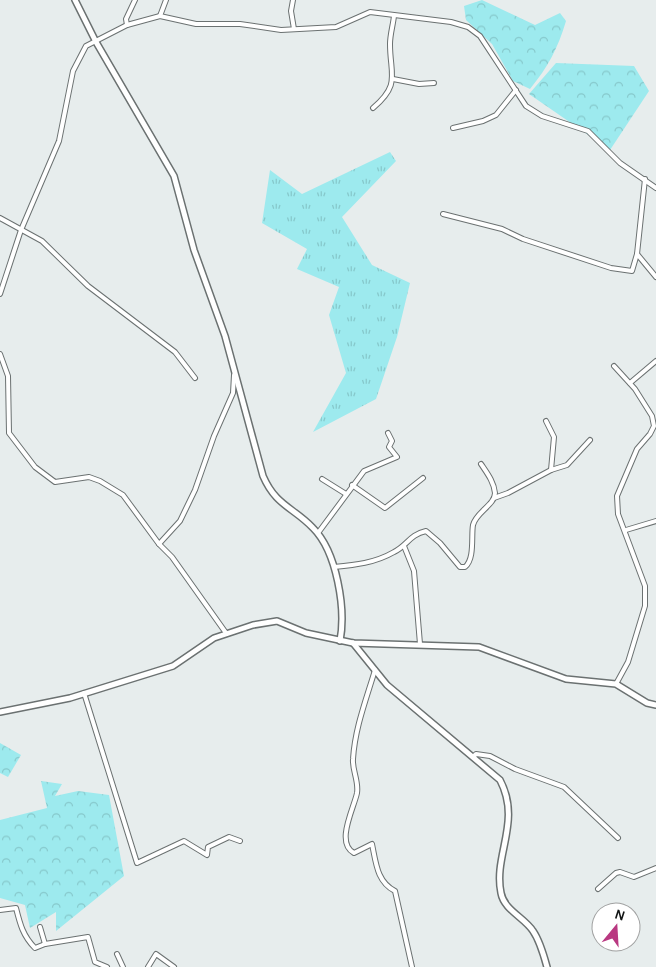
<svg xmlns="http://www.w3.org/2000/svg" width="656" height="967" viewBox="0 0 656 967" font-family="Karla,sans-serif">
<defs>
<pattern id="grass-tufts" width="24" height="20" patternUnits="userSpaceOnUse" patternTransform="scale(1.25)"><rect width="24" height="20" fill="#9deaee"/><path d="M3 7l-1-3M5 7V3M7 7l1-3M15 17l-1-3M17 17v-4M19 17l1-3" fill="none" stroke="#86c8cb"/></pattern>
<pattern id="forest-crowns" width="20" height="18" patternUnits="userSpaceOnUse" patternTransform="scale(1.25)"><rect width="20" height="18" fill="#9deaee"/><path d="M2 6a3 3 0 1 1 6 0M12 15a3 3 0 1 1 6 0" fill="none" stroke="#86c8cb"/></pattern>
</defs>
<rect width="100%" height="100%" fill="#e7eded"/>
<polygon fill="url(#grass-tufts)" points="390,152 396,161 342,217 372,265 410,283 397,337 376,399 313,432 346,373 329,315 339,287 297,269 307,249 262,223 270,170 302,194"/>
<g fill="url(#forest-crowns)">
<path d="M 482,0 L 535,25 L 560,13 L 566,21 C 558,48 548,67 530,89 L 513,81 L 492,44 L 466,20 L 464,6 Z"/>
<polygon points="556,63 634,66 649,91 610,150 529,94"/>
<polygon points="0,743 21,755 8,777 0,773"/>
<polygon points="41,781 62,784 55,796 78,791 109,795 124,876 56,931 56,912 30,928 25,905 0,898 0,820 47,808"/>
</g>
<g fill="none" stroke-linecap="round" stroke-linejoin="round">
<g stroke="#6b7171" stroke-width="6">
<g id="minor">
<polyline points="293,0 291,11 294,29"/>
<polyline points="160,16 166,0"/>
<polyline points="127,25 126,19 135,0"/>
<polyline points="393,79 419,84 434,83"/>
<path d="M 373,108 C 401,84 390,75 390,44 C 390,35 393,25 394,16"/>
<polyline points="453,128 483,121 496,115 516,90"/>
<polyline points="443,214 502,229 523,239 611,268 632,271 637,254 656,277"/>
<polyline points="0,218 42,241 88,286 175,352 195,378"/>
<polyline points="637,254 645,179"/>
<polyline points="0,294 21,230 59,141 73,71 86,46 127,25 160,16 196,24 240,24 281,30 336,27 370,12 451,22 468,27 480,36 526,106 542,116 588,131 620,163 656,188"/>
<polyline points="0,354 8,376 9,433 35,467 55,482 89,477 100,481 123,495 159,544 172,557 226,633"/>
<polyline points="614,366 635,389 652,416 654,426 650,434 637,449 617,496 618,514 645,586 645,606 628,662 616,684"/>
<polyline points="630,383 656,361"/>
<polyline points="546,421 554,437 551,470"/>
<polyline points="322,479 346,494"/>
<polyline points="352,485 385,508 423,478"/>
<polyline points="494,498 508,493 551,470 567,465 590,440"/>
<polyline points="626,530 656,521"/>
<polyline points="318,533 364,471 397,457 389,447 392,441 388,433"/>
<polyline points="159,544 180,521 195,490 214,436 233,393 234,375"/>
<polyline points="404,546 414,571 420,644"/>
<path d="M 334,567 C 355,565 375,563 394,552 C 408,545 409,535 426,531 L 440,543 L 460,567 L 465,567 C 475,559 471,536 473,525 C 476,512 495,505 495,493 C 494,482 487,473 481,464"/>
<path d="M 375,670 C 366,700 355,728 353,759 C 352,770 359,781 357,793 C 354,808 335,843 354,853 L 372,844 C 376,863 377,882 395,891 L 412,967"/>
<polyline points="84,693 137,863 184,841 207,855 208,847 229,837 240,841"/>
<polyline points="474,756 476,754 490,756 515,769 564,787 618,838"/>
<polyline points="598,889 616,873 620,872 634,877 656,868"/>
<path d="M 0,910 L 16,908 C 20,924 23,936 35,948 L 45,944"/>
<polyline points="40,927 45,944 88,937 95,962 107,967"/>
<polyline points="117,954 123,967"/>
<polyline points="148,967 156,954 174,967"/>
</g>
</g>
<g stroke="#6b7171" stroke-width="8">
<g id="tertiary">
<path d="M 75,0 L 96,42 L 174,176 L 194,250 L 225,336 L 263,476 C 276,506 293,507 313,528 C 337,552 346,609 340,641"/>
<path d="M 353,643 L 387,685 L 500,780 C 522,822 493,855 501,893 C 504,910 525,918 533,931 C 540,941 544,956 547,967"/>
<polyline points="0,712 70,698 173,666 214,638 253,625 277,621 306,633 353,643 479,647 566,679 616,684 647,703 656,705"/>
</g>
</g>
<use href="#minor" stroke="#fff" stroke-width="4"/>
<use href="#tertiary" stroke="#fff" stroke-width="5"/>
</g>
<g transform="translate(616 927) rotate(18)"><circle r="24" fill="#ffffff" stroke="#a0a1a1"/>
<path d="M0-4L9 19L0 12L-9 19Z" fill="#b93881"/>
<text y="-8" font-size="14" font-weight="bold" text-anchor="middle" fill="#111414">N</text>
</g>
</svg>
